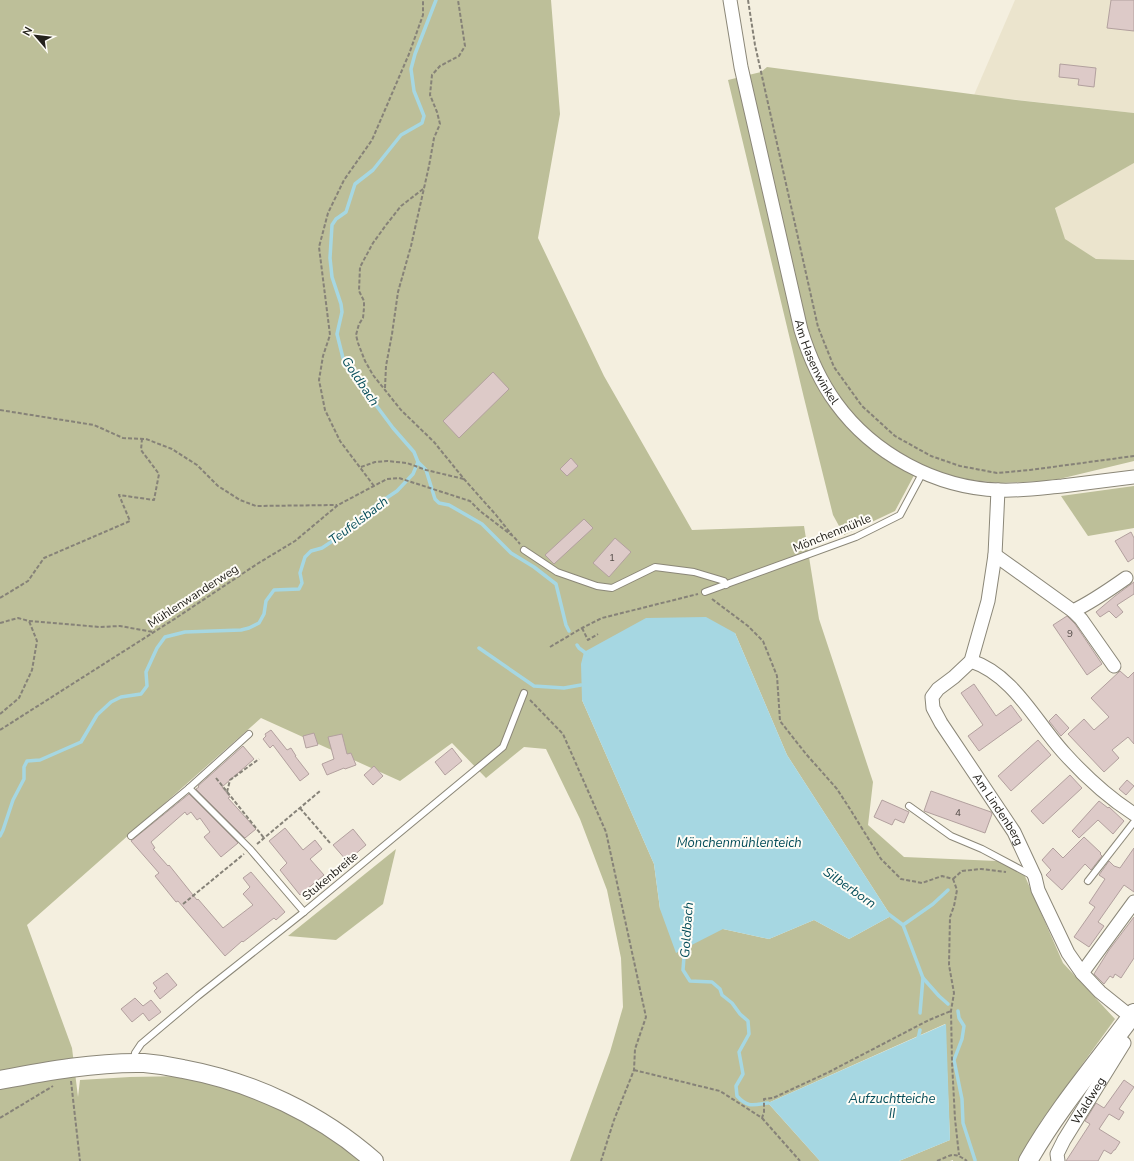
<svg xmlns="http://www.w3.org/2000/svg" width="1134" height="1161" viewBox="0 0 1134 1161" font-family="'Nunito Sans',sans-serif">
<rect width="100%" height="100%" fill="#f4efdf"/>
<g fill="#ebe4cd">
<polygon points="1015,0 1134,0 1134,113 974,95"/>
<polygon points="1134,163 1134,260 1096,259 1064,239 1055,207"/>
</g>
<g fill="#bdbf99" fill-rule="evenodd">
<path d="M 0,0 L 551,0 L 560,114 L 538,238 L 604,376 L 692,530 L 804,526 L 819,619 L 873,782 L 868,825 L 904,857 L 997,861 L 1020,865 L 1063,963 L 1115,1019 L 1042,1120 L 1019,1161 L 953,1161 L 953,1160 L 950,1161 L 899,1161 L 950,1140 L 945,1024 L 768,1103 L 820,1161 L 570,1161 L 610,1052 L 623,1007 L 621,958 L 607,890 L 580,819 L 546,749 L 524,747 L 486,778 L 452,743 L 400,781 L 261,718 L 27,925 L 72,1048 L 78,1097 L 80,1080 L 130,1077 L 184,1076 L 227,1086 L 315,1125 L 365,1161 L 0,1161 ZM 735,633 L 787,755 L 891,916 L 849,939 L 814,920 L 769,939 L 723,929 L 660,909 L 654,864 L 582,700 Z"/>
<polygon points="767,67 1016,100 1134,113 1134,163 1055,208 1065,239 1096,259 1134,260 1134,461 1051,481 1000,483 971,480 945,475 920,464 895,511 844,535 833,515 804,398 728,80 761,72"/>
<polygon points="1134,486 1134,528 1088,536 1061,496"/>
<polygon points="396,849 383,904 336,940 288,936"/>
</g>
<g fill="#a6d7e2">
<polygon points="706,617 735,633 787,755 891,916 849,939 814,920 769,939 723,929 676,953 660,909 654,864 582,700 581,664 584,652 646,618"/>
<polygon points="946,1024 950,1140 899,1161 820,1161 768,1103"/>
</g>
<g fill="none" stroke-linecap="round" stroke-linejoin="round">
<g stroke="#a6d7e2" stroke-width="3.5">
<polyline points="436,0 415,54 411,69 414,91 424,116 422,123 401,135 373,170 355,184 346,212 336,219 332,225 330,258 332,277 341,304 342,312 337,334 343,358 354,372 358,381 393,428 414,452 418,462 426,470 435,499 439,503 449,505 482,524 511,553 534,567 556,584 566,625 569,631"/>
<polyline points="577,645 579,648 587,654"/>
<polyline points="479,648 534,686 564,688 581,685"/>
<polyline points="0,836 3,830 13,800 24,779 24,767 27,761 40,760 81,742 97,715 111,702 121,697 141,694 147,686 146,672 157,648 165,637 185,632 241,630 249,628 259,623 264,614 266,601 274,590 299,589 302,583 300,573 305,557 311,551 322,548 340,536 376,505 397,491 413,474 418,462"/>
<polyline points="887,913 903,925 923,978 939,996 948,1004"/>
<polyline points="903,925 933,904 948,890"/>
<path d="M 685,944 L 683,970 L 690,981 L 712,982 L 720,989 L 722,995 L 732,1003 L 740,1014 L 748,1021 L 749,1034 L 739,1052 L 743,1074 L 736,1086 L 737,1096 C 748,1108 753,1105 768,1103"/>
<polyline points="958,1011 959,1018 964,1026 962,1039 954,1060 962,1099 963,1123 975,1160"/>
<polyline points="920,1013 923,978"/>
<polyline points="918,1039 920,1030"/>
</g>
</g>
<g fill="#ddcac8" stroke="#b2a09e">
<polygon points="1111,0 1134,0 1134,31 1107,28"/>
<polygon points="1060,64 1096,68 1094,87 1078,85 1079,79 1059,77"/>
<polygon points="493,372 509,389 459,438 443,421"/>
<polygon points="571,458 578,466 567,476 560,469"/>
<polygon points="584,519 593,528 554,564 545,555"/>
<polygon points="1131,532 1134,538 1134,558 1128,562 1115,541"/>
<polygon points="615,538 631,552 609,577 593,563"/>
<polygon points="1134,582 1134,594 1117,605 1123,612 1116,618 1109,611 1100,617 1096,612 1115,596"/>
<polygon points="1067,616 1075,624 1102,664 1087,675 1053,625"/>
<polygon points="1120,671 1128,678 1134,672 1134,744 1128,737 1112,750 1119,758 1104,772 1068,734 1084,719 1094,730 1109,717 1091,698"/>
<polygon points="974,684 996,716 1011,705 1022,720 979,751 968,736 983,725 961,693"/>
<polygon points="1056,714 1069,728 1061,736 1049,721"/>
<polygon points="271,730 287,750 291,748 296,756 295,756 309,774 300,781 273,745 270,748 263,739 266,736 265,734"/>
<polygon points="314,733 318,745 306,748 303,736"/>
<polygon points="342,734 347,754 351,753 356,765 345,769 344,768 327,775 322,764 334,759 328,737"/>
<polygon points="1038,740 1051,755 1011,791 998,776"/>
<polygon points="243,746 254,759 222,787 230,797 228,798 256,829 245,838 196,789 199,787 198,786"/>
<polygon points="452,748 462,761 445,775 435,762"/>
<polygon points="374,766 383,776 373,785 364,775"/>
<polygon points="1070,775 1082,788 1043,824 1031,811"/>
<polygon points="1127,780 1134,786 1126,795 1119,789"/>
<polygon points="931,791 991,812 992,814 985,833 924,811"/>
<polygon points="189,794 238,843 221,857 204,837 210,832 200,818 197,820 191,812 187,815 185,812 151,842 155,848 153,849 168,866 169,865 197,900 198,899 223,928 253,905 243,894 250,887 243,878 251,872 285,912 276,920 274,918 243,942 242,941 225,956 178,901 176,902 155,876 159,873 131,841"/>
<polygon points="882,800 909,812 904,823 895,819 892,825 874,817"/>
<polygon points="1099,801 1108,808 1109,807 1124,821 1113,834 1098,820 1079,838 1072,831"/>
<polygon points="285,828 303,850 315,840 322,849 310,859 324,875 300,895 280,870 287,863 269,841"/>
<polygon points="353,829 366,845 347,861 333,845"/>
<polygon points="1084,837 1101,853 1100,854 1102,856 1091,870 1085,864 1062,890 1046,875 1051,870 1042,860 1053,848 1063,858"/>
<polygon points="1134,848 1134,892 1124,885 1098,922 1104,926 1089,947 1074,937 1095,907 1089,903 1105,879 1099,875 1109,861 1114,866 1120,868"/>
<polygon points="1134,917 1134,958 1121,978 1115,974 1113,978 1110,976 1104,984 1094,974 1109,950"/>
<polygon points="167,973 177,985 160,999 154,991 157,988 153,983"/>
<polygon points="135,998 143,1006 151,1000 161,1012 149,1021 143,1013 132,1022 121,1009"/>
<polygon points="1124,1080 1134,1087 1119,1109 1124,1112 1119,1120 1109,1114 1099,1129 1120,1142 1115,1150 1114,1150 1111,1154 1104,1150 1098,1161 1066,1161 1090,1124 1085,1121 1096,1103 1104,1108"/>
</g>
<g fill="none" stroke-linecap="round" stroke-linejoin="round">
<g stroke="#8b8778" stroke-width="8">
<g id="lane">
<polyline points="524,550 557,572 597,586 612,588 655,567 694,572 724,581 726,585"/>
<polyline points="705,592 856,537 900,515 923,472"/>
<polyline points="189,788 250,849 304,912"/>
<polyline points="909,806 951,836 982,849 1031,875"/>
<polyline points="131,836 189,788 249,734"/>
<polyline points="1088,881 1134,822"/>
<polyline points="134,1060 135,1053 141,1044 198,996 304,912 503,747 524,693"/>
</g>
</g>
<g stroke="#8b8778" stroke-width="15">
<g id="street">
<path id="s1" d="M 730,0 L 741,67 L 801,330 C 809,356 820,381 836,403 C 873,454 936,488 999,490 C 1020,491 1041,488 1062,486 C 1086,483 1110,480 1134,477"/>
<path id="s2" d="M 998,490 L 995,555 L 988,601 L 971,661 L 954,677 L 938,689 L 932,697 L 933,708 L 941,723 L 1014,832 L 1035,877 L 1038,890 L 1068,953 L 1082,973 L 1100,992 L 1131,1017"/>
<path d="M 995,555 L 1073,611 C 1092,602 1109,590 1126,578"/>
<polyline points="1073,611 1081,619 1114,666"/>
<path d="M 971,661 C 1014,675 1036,723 1065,754 C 1085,776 1109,798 1134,814"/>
<polyline points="1082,973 1134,902"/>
<path id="s3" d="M 1058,1161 L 1057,1154 L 1064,1140 L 1124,1043"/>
</g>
</g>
<g stroke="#8b8778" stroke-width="20">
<g id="secondary">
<path d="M 0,1080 C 47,1071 96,1062 144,1063 C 157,1064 170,1066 183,1069 C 253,1082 321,1114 374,1161"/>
<path d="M 1028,1161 C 1058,1108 1098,1062 1134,1013"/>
</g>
</g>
<g stroke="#868278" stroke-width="2" stroke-dasharray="4 2" stroke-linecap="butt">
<polyline points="748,0 755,45 818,327 834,367 862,406 895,436 931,456 960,466 997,473 1030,470 1134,456"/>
<polyline points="423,189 401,206 386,225 373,243 360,267 359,291 364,301 364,308 363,318 359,324 356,335 358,343 365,361 373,375 401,410 434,442 464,479 496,515 512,535"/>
<polyline points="385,388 386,366 392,334 398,292 411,246 429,166 434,138 440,124 437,112 430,95 432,75 440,66 459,56 465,46 458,0"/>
<polyline points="0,410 94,425 123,438 146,439 172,449 197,465 218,486 240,500 256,506 337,505"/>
<polyline points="361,467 375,462 387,461 407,463 426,470 464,479"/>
<polyline points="374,486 340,441 325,410 319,380 323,356 330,335 319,247 328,213 344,180 372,140 409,54 423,15 423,0"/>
<polyline points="0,598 28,581 44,558 130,521 119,495 154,500 159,474 141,450 142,439"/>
<polyline points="712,599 748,626 763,641 777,676 780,721 806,754 837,789 850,809 881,859 901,879 922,883 942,876 953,879"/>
<polyline points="0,623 18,618 29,621 100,627 120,626 153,632"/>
<polyline points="582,628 588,640 598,634"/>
<polyline points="550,647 582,628 602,618 698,594"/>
<polyline points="530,700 563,734 606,832 646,1017 635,1049 634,1070 614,1120 601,1161"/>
<polyline points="0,714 19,698 32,670 37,641 29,621"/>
<polyline points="0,730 176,618 257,564 295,541 338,505 387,479 399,478 470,501 480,511 514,537 520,544"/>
<polyline points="216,778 264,838"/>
<polyline points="227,792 230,780 259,759"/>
<polyline points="300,808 330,843"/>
<polyline points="257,844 320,791"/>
<polyline points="953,879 957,890 954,906 950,917 949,965 954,993 951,1011 952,1062 955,1119 959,1155"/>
<polyline points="953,879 962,871 981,869 1006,872"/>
<polyline points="183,904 244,854"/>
<polyline points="634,1070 720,1091 762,1118 764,1112 764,1099 773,1098 829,1072 929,1020 951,1011"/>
<polyline points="71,1081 80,1161"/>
<polyline points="0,1118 53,1086"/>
<polyline points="762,1118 800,1161"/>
<path d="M 937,1161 C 952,1155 953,1151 967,1161"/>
</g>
<use href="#lane" stroke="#fff" stroke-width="6"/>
<use href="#street" stroke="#fff" stroke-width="13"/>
<use href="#secondary" stroke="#fff" stroke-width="18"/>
</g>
<g text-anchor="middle" stroke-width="4" stroke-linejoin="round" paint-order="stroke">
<g font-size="10" fill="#524b47">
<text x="612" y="561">1</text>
<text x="1070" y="637">9</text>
<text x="958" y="816">4</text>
</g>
<g font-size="12" fill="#23211c" stroke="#fefcf6">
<text dy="4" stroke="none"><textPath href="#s1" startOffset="373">Am Hasenwinkel</textPath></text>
<text transform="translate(832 533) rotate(-22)" y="4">Mönchenmühle</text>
<text transform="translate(193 596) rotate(-33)" y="4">Mühlenwanderweg</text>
<text dy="4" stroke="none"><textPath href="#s2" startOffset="359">Am Lindenberg</textPath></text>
<text transform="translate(330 876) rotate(-40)" y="4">Stukenbreite</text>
<text dy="4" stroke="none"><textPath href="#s3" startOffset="69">Waldweg</textPath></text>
</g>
<g font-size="13" font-style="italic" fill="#054d5a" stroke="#fefcf6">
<text transform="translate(361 381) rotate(56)" y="5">Goldbach</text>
<text transform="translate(358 520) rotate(-37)" y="5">Teufelsbach</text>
<text x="739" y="847">Mönchenmühlenteich</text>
<text transform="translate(850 887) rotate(35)" y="5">Silberborn</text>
<text transform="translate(686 930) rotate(-86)" y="5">Goldbach</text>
<text x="892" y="1103">Aufzuchtteiche<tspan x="892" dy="15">II</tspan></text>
</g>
</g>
<g transform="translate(36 36) rotate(298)" stroke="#fefcf6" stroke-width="3" paint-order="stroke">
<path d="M0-3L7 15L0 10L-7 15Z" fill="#23211c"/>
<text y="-6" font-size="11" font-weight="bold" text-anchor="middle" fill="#23211c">N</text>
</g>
</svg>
